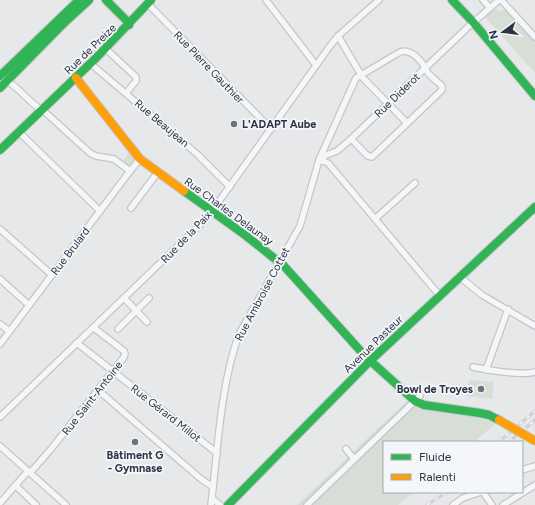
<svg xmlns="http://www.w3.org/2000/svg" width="535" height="505" viewBox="0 0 535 505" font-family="Figtree,sans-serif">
<rect width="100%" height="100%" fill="#e6e8ea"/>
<g fill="#d6ded6">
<polygon points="494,9 501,11 506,9 535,41 535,73 486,18 485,16"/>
<polygon points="122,142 135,159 130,167 123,162 129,152 121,144"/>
<polygon points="469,380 494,382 492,399 467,396"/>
<polygon points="407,401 419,409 463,414 490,421 495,424 474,442 384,442 384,492 414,492 398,505 297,505"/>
</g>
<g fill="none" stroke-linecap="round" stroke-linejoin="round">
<g stroke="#c4c6c8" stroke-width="8">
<g id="street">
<polyline points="266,0 316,65"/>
<polyline points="483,0 490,8"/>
<polyline points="501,0 535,37"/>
<polyline points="148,4 271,129"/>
<polyline points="338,36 363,78 407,123"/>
<polyline points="106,49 136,77 136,81 126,93"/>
<polyline points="91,64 197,154 230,187"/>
<path d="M 5,80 C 21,88 29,104 45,112 L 90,153 L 96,156 L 114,159 L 130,171"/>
<polyline points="19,132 100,211"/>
<polyline points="319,160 328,163 440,296"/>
<polyline points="321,160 326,155 337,151 351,139 467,28 499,0"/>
<polyline points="131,208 158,172"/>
<polyline points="375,219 415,183"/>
<polyline points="0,229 52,275"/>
<polyline points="460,277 482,295 535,326"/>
<polyline points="0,279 29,305"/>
<polyline points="124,298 147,322"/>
<polyline points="0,324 9,331"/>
<polyline points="118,329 149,298"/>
<polyline points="77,343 217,453"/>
<polyline points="0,344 130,171 140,159"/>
<path d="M 473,367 C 487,370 521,376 535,372"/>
<polyline points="486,370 508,309"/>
<polyline points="98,390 201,479 213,487"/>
<polyline points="0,417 207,218 330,46 338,36 379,0"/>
<polyline points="0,446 66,505"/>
<polyline points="346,449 354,459"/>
<polyline points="522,470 535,466"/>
<polyline points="30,473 51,449 124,357 125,354 124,351 94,328"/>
<polyline points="16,486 36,505"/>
<polyline points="483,492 492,505"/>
<polyline points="212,498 220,505"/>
<polyline points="0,503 28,471"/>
<path d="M 211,505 C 218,449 220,387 239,334 L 300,226 L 319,160 L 356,78 L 400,52 C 411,48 422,61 426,70 C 429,76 437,81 442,86 L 442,90 L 372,157 L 368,156 L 351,139"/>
<polyline points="307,505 420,396"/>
<polyline points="453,505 463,498 481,492"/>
<polyline points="503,505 535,485"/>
</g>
</g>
<g stroke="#c4c6c8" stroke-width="10">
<g id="fast">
<polyline points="106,0 126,20 129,25"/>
<polyline points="452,0 473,22 535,96"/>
<polyline points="0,76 79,0"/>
<polyline points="0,88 65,22 89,0"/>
<polyline points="0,150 96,58 151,0"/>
<polyline points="184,191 245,235 284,266 366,357 415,401 424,405 480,413 489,415 499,420"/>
<polyline points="228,505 370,361 535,207"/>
</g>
</g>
<g stroke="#c4c6c8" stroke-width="10">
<polyline id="slow" points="76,78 140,159 184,191"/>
</g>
<use href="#street" stroke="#f5f6f7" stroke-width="5.5"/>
<use href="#fast" stroke="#30b455" stroke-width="8"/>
<use href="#slow" stroke="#ff9f0a" stroke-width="8"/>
<g stroke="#cecfd2" stroke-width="3">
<g id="rail">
<polyline points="499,442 535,411"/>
<polyline points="509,442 535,420"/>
<polyline points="427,505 447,492"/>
</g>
</g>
<use href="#rail" stroke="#f4f6f9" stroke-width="1.5" stroke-dasharray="4.5" stroke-linecap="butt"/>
<g stroke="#c4c6c8" stroke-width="10" stroke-linecap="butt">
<polyline id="slow-bridge" points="499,420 535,441"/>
</g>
<use href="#slow-bridge" stroke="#ff9f0a" stroke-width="8"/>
</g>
<g fill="#6c737f" stroke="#f4f6f9" stroke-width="1.5">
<circle cx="234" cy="124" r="4"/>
<circle cx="481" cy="389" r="4"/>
<circle cx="135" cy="442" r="4"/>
</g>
<g text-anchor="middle" stroke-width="3.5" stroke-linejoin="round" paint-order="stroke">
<g font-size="11" fill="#2b3445" stroke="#f4f6f9">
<text transform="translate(90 49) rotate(-44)" y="4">Rue de Preize</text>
<text transform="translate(209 67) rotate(46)" y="4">Rue Pierre Gauthier</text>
<text transform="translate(397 95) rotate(-44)" y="4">Rue Diderot</text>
<text transform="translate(162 123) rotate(40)" y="4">Rue Beaujean</text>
<text transform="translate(229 211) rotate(36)" y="4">Rue Charles Delaunay</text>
<text transform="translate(186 237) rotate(-46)" y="4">Rue de la Paix</text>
<text transform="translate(70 251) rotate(-53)" y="4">Rue Brulard</text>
<text transform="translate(262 294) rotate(-62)" y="4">Rue Ambroise Cottet</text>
<text transform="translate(373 344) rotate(-44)" y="4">Avenue Pasteur</text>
<text transform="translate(92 398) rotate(-52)" y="4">Rue Saint-Antoine</text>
<text transform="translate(166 413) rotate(38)" y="4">Rue Gérard Millot</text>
</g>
<g font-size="11" font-weight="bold" fill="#2b3445" stroke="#f4f6f9" text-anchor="start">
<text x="242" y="128">L'ADAPT Aube</text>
<text x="473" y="393" text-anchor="end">Bowl de Troyes</text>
<text x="135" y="459" text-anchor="middle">Bâtiment G<tspan x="135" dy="13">- Gymnase</tspan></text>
</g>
</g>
<rect x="383" y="441" width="140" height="52" fill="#f4f6f9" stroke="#a4a8b1"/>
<rect x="391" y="454" width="20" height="6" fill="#30b455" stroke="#a4a8b1"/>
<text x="419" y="461" font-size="12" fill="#2b3445">Fluide</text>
<rect x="391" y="474" width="20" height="6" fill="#ff9f0a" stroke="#a4a8b1"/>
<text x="419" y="481" font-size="12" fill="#2b3445">Ralenti</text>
<g transform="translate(503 32) rotate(255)" stroke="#f4f6f9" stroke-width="3" paint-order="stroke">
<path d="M0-3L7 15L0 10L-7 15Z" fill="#2b3445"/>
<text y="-6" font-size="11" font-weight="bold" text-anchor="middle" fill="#2b3445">N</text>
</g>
</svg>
